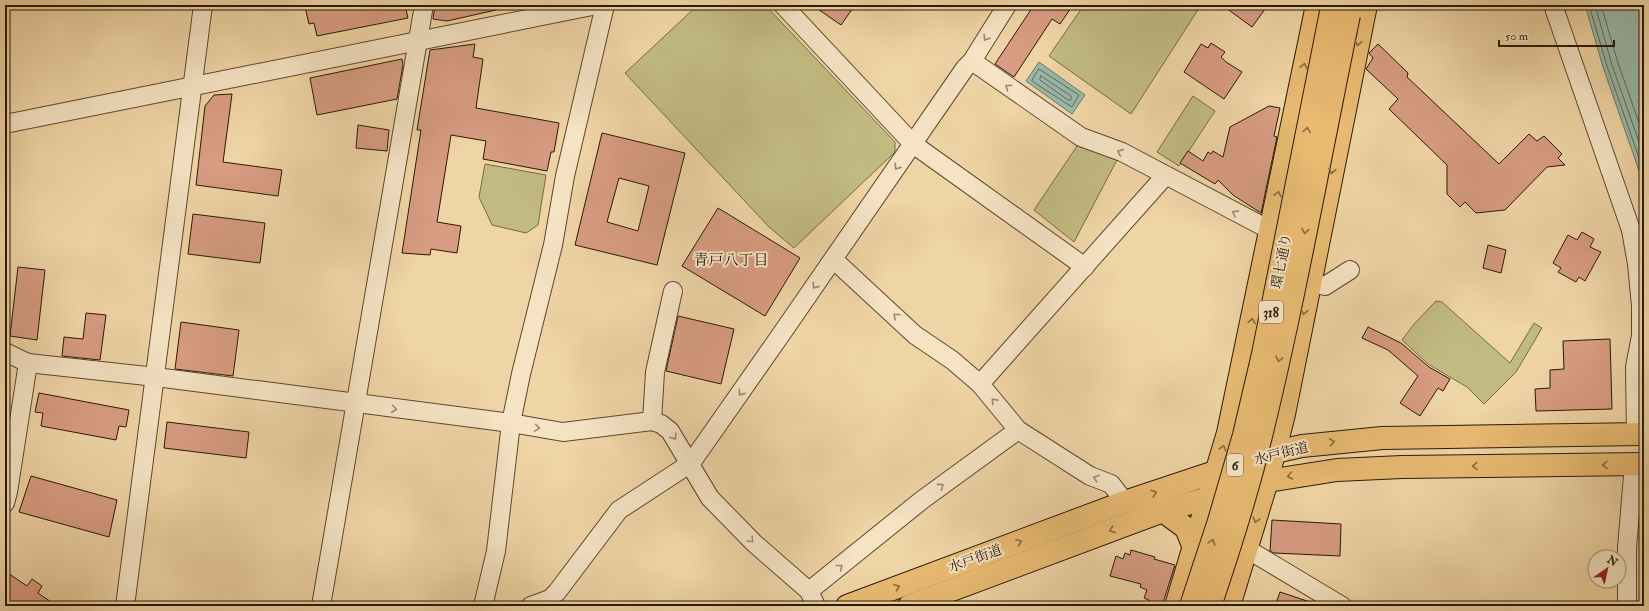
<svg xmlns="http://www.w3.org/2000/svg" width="1649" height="611" viewBox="0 0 1649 611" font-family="'IM FELL Double Pica','Noto Serif JP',serif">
<rect width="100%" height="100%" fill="#efd4a5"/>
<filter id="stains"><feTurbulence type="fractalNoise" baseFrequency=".005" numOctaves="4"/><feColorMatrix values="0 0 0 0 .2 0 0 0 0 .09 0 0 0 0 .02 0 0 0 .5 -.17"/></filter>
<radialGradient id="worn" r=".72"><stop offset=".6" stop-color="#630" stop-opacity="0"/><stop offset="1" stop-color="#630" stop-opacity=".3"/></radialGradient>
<g fill="#c1ba81" stroke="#766a43">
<polygon points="698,5 765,5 895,142 895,152 794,248 769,227 625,73"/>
<polygon points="1084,5 1201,5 1131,114 1049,56"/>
<polygon points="1193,96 1215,111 1179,166 1157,152"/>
<polygon points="1079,143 1117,160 1074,242 1034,210"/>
<polygon points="485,164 546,175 538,225 526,233 492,225 479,197"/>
<polygon points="1436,301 1442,302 1510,363 1534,323 1542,328 1516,372 1484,404 1467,387 1428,364 1402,340 1414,324"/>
</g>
<g fill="#9ab8a9" stroke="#6d7867">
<polygon points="1585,5 1644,5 1644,185 1603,67"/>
<polygon points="1039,62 1085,95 1072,114 1026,81"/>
</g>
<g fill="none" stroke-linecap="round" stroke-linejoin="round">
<g stroke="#626857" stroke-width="1">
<polyline points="1589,5 1607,66 1644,172"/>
<polyline points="1595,5 1612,65 1644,156"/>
<polyline points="1601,5 1618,63 1644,137"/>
<polygon points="1039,69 1079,95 1072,107 1032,81"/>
<polygon points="1041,76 1071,96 1071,100 1068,100 1040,80"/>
</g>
</g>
<g fill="#d79c82" stroke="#2a1905" fill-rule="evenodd">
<polygon points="317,5 405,5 408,18 317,36 314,23 309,24 305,7"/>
<polygon points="435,5 495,5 496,10 447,21 433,19"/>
<polygon points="812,5 855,5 841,25"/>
<polygon points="1034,5 1073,5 1060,24 1052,19 1014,77 995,64"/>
<polygon points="1222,5 1268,5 1252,27"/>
<polygon points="1211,43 1225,52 1221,57 1226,62 1242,72 1224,99 1184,72 1201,44 1208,48"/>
<polygon points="475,44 473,57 483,59 476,108 559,123 554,152 551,152 547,171 483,159 486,141 451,135 437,222 461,226 457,253 431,249 430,255 402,253 421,130 417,130 430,50"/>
<polygon points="1378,44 1408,73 1407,77 1499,164 1529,134 1537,141 1544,136 1562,154 1558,158 1565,165 1547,167 1505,210 1476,213 1465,202 1460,207 1447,194 1447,165 1389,109 1398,99 1366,69 1373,58 1369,53"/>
<polygon points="402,59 403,65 397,99 317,115 310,78"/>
<polygon points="232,94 223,162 282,170 278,196 196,185 205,106 214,95"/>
<polygon points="1269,106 1280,108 1274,136 1277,137 1261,213 1233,195 1218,180 1215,184 1180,163 1188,151 1203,161 1208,152 1211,154 1213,151 1223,157 1230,127"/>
<polygon points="358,125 389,130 387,151 356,148"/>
<path d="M 602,133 L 685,153 L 657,265 L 575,245 ZM 619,178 L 649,186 L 638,231 L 607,222 Z"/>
<polygon points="718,208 800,258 765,316 682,266"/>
<polygon points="193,214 265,223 260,263 188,254"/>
<polygon points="1582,232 1594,239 1590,247 1601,252 1585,281 1579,277 1576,282 1558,272 1561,268 1553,263 1568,235 1577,240"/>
<polygon points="1488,245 1506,250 1501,273 1483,268"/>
<polygon points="18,267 45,270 37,340 10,336"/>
<polygon points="86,313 106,315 100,360 62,356 64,337 83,339"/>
<polygon points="678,316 734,329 721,384 666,371"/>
<polygon points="181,322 239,330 233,376 175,369"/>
<polygon points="1368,327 1401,343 1429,367 1450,379 1443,391 1438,388 1420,416 1400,403 1418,376 1388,350 1362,338"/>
<polygon points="1610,339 1612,409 1536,411 1535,389 1550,388 1550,370 1564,369 1563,341"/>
<polygon points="39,393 129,410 126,427 119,426 116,440 41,426 43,413 35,412"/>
<polygon points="167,422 249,432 246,458 164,448"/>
<polygon points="31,476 117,500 109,537 19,512"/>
<polygon points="1272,520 1341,524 1340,556 1274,553 1270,551"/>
<polygon points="1131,550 1155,557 1154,559 1175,565 1162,606 1148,603 1149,600 1144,598 1147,590 1140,587 1141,584 1110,576 1116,556 1123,559 1125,553 1130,555"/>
<polygon points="5,571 27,586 32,579 42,586 38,593 57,606 5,606"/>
<polygon points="1280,592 1316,604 1316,606 1275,606"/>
</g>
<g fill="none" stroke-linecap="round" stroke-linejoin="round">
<g stroke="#5b482d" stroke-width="20">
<g id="minor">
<polyline points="783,5 913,144 1085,267"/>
<polyline points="1553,5 1631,230 1637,264 1641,306 1641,336 1635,367 1636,434"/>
<polyline points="972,61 1081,137 1122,152 1270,230"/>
<polyline points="5,124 597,5"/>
<polyline points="834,260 915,335 952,360 980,384 1018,430 1090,476 1111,484 1125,502"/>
<polyline points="1310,283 1325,286 1350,270"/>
<polyline points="5,352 28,363 156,377 511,423 563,432 652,421 661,424 670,431 710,498 754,543 809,591 816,606"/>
<polyline points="980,384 1165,176"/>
<polyline points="652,421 655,372 673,291"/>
<polyline points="5,503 8,492 28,363"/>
<polyline points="1247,549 1342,606"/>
<polyline points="809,591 922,500 1018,430"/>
<polyline points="125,606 203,5"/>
<polyline points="321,606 424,5"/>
<polyline points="483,606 496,551 511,423 521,374 553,245 565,176 605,5"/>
<polyline points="531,606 550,599 557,592 619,510 691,463 782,333 965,68 972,61 1007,5"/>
<polyline points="1627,606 1627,548 1634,464"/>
</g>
</g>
<g stroke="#2a1905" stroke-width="24">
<g id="major">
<polyline points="1163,511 1186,528 1194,548"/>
<polyline points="1176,606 1228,433 1317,5"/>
<polyline points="1229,606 1267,481 1284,414 1366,5"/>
</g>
</g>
<g stroke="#2a1905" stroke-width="24">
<g id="highway">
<polyline points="847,606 1125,502 1275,452 1302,446 1382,438 1644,434"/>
<polyline points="909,606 1163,511 1267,481 1337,470 1402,467 1644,464"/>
</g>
</g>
<use href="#minor" stroke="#f5e3c4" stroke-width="18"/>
<use href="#major" stroke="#e8ba72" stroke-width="22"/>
<use href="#highway" stroke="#e8ba72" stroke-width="22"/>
<g stroke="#2a1905" stroke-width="24" stroke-linecap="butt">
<g id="major-bridge">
<polyline points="1191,606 1219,521 1244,435 1263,354 1331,12"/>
<path d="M 1210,606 C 1229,550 1247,494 1261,436 C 1295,297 1320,155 1349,15"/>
</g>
</g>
<use href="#major-bridge" stroke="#e8ba72" stroke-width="22"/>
</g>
<defs><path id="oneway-chevron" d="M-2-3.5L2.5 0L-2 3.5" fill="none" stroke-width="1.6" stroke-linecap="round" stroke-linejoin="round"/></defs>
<g stroke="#9a886e">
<use href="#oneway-chevron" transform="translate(986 38) rotate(122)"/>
<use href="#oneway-chevron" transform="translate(1008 87) rotate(-144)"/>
<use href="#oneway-chevron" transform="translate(1120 152) rotate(-156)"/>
<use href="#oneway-chevron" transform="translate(897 167) rotate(125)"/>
<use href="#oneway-chevron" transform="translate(1235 213) rotate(-152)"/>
<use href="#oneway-chevron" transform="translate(815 286) rotate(125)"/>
<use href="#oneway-chevron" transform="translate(896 316) rotate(-137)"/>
<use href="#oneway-chevron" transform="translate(741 393) rotate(125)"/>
<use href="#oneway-chevron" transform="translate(994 401) rotate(-131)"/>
<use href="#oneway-chevron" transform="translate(394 409) rotate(7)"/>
<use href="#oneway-chevron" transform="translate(537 428) rotate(9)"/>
<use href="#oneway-chevron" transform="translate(674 437) rotate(57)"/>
<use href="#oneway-chevron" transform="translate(1096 478) rotate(-160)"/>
<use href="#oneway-chevron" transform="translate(941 486) rotate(-36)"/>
<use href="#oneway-chevron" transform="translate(751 540) rotate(45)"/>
<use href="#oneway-chevron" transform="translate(840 567) rotate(-39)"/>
</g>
<g stroke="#896a3c">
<use href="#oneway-chevron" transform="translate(1358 43) rotate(101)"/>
<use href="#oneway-chevron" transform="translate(1304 66) rotate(-78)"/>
<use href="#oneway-chevron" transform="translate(1307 130) rotate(-79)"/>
<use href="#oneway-chevron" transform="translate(1332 171) rotate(101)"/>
<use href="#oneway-chevron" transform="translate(1278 194) rotate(-78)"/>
<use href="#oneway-chevron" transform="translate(1305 231) rotate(101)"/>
<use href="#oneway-chevron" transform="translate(1304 312) rotate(101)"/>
<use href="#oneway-chevron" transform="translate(1252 321) rotate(-79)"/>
<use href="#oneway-chevron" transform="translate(1279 359) rotate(102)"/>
<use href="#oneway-chevron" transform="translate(1332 442) rotate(-6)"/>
<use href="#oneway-chevron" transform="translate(1223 448) rotate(-73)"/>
<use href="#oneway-chevron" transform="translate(1605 465) rotate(179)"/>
<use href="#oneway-chevron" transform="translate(1475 466) rotate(179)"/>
<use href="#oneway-chevron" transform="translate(1290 476) rotate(169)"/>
<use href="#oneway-chevron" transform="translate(1154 493) rotate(-18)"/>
<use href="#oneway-chevron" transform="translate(1256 520) rotate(107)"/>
<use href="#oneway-chevron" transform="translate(1112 530) rotate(160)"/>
<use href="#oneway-chevron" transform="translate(1019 542) rotate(-20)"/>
<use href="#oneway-chevron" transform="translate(1212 542) rotate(-72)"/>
<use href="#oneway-chevron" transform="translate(897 587) rotate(-20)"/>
</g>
<g text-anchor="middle" stroke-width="4" stroke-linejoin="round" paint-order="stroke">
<g fill="#f5e3c4" stroke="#67563e" stroke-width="1">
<rect x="1259" y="301" width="24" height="22" rx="3"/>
<rect x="1227" y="454" width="16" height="22" rx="3"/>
</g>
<g font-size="13" font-weight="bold" fill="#2a1905">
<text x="1271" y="317">318</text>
<text x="1235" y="470">6</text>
</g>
<g font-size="14" fill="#2a1905" stroke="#f5e3c4">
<text transform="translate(1281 261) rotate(-79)" y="5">環七通り</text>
<text transform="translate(1281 453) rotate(-14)" y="5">水戸街道</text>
<text transform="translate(975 558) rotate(-20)" y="5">水戸街道</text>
</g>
<g font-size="15" fill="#2a1905" stroke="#f5e3c4">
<text x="731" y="265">青戸八丁目</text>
</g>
</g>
<rect width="1649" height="611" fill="none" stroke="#efd4a5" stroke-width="20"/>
<rect x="6" y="6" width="1637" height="599" fill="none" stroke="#2a1905" stroke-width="2"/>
<rect x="10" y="10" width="1629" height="591" fill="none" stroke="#2a1905"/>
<g transform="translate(1607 569) rotate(34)"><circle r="19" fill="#f5e3c4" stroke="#a49278"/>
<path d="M0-3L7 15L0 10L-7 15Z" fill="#8f2418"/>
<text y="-6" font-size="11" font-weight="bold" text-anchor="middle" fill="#2a1905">N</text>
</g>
<path d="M1499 40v6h115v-6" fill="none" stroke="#2a1905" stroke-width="2"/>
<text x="1505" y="40" font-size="12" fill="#2a1905" stroke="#f5e3c4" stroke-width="3" paint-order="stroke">50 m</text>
<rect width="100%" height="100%" filter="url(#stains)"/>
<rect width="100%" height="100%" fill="url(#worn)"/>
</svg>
